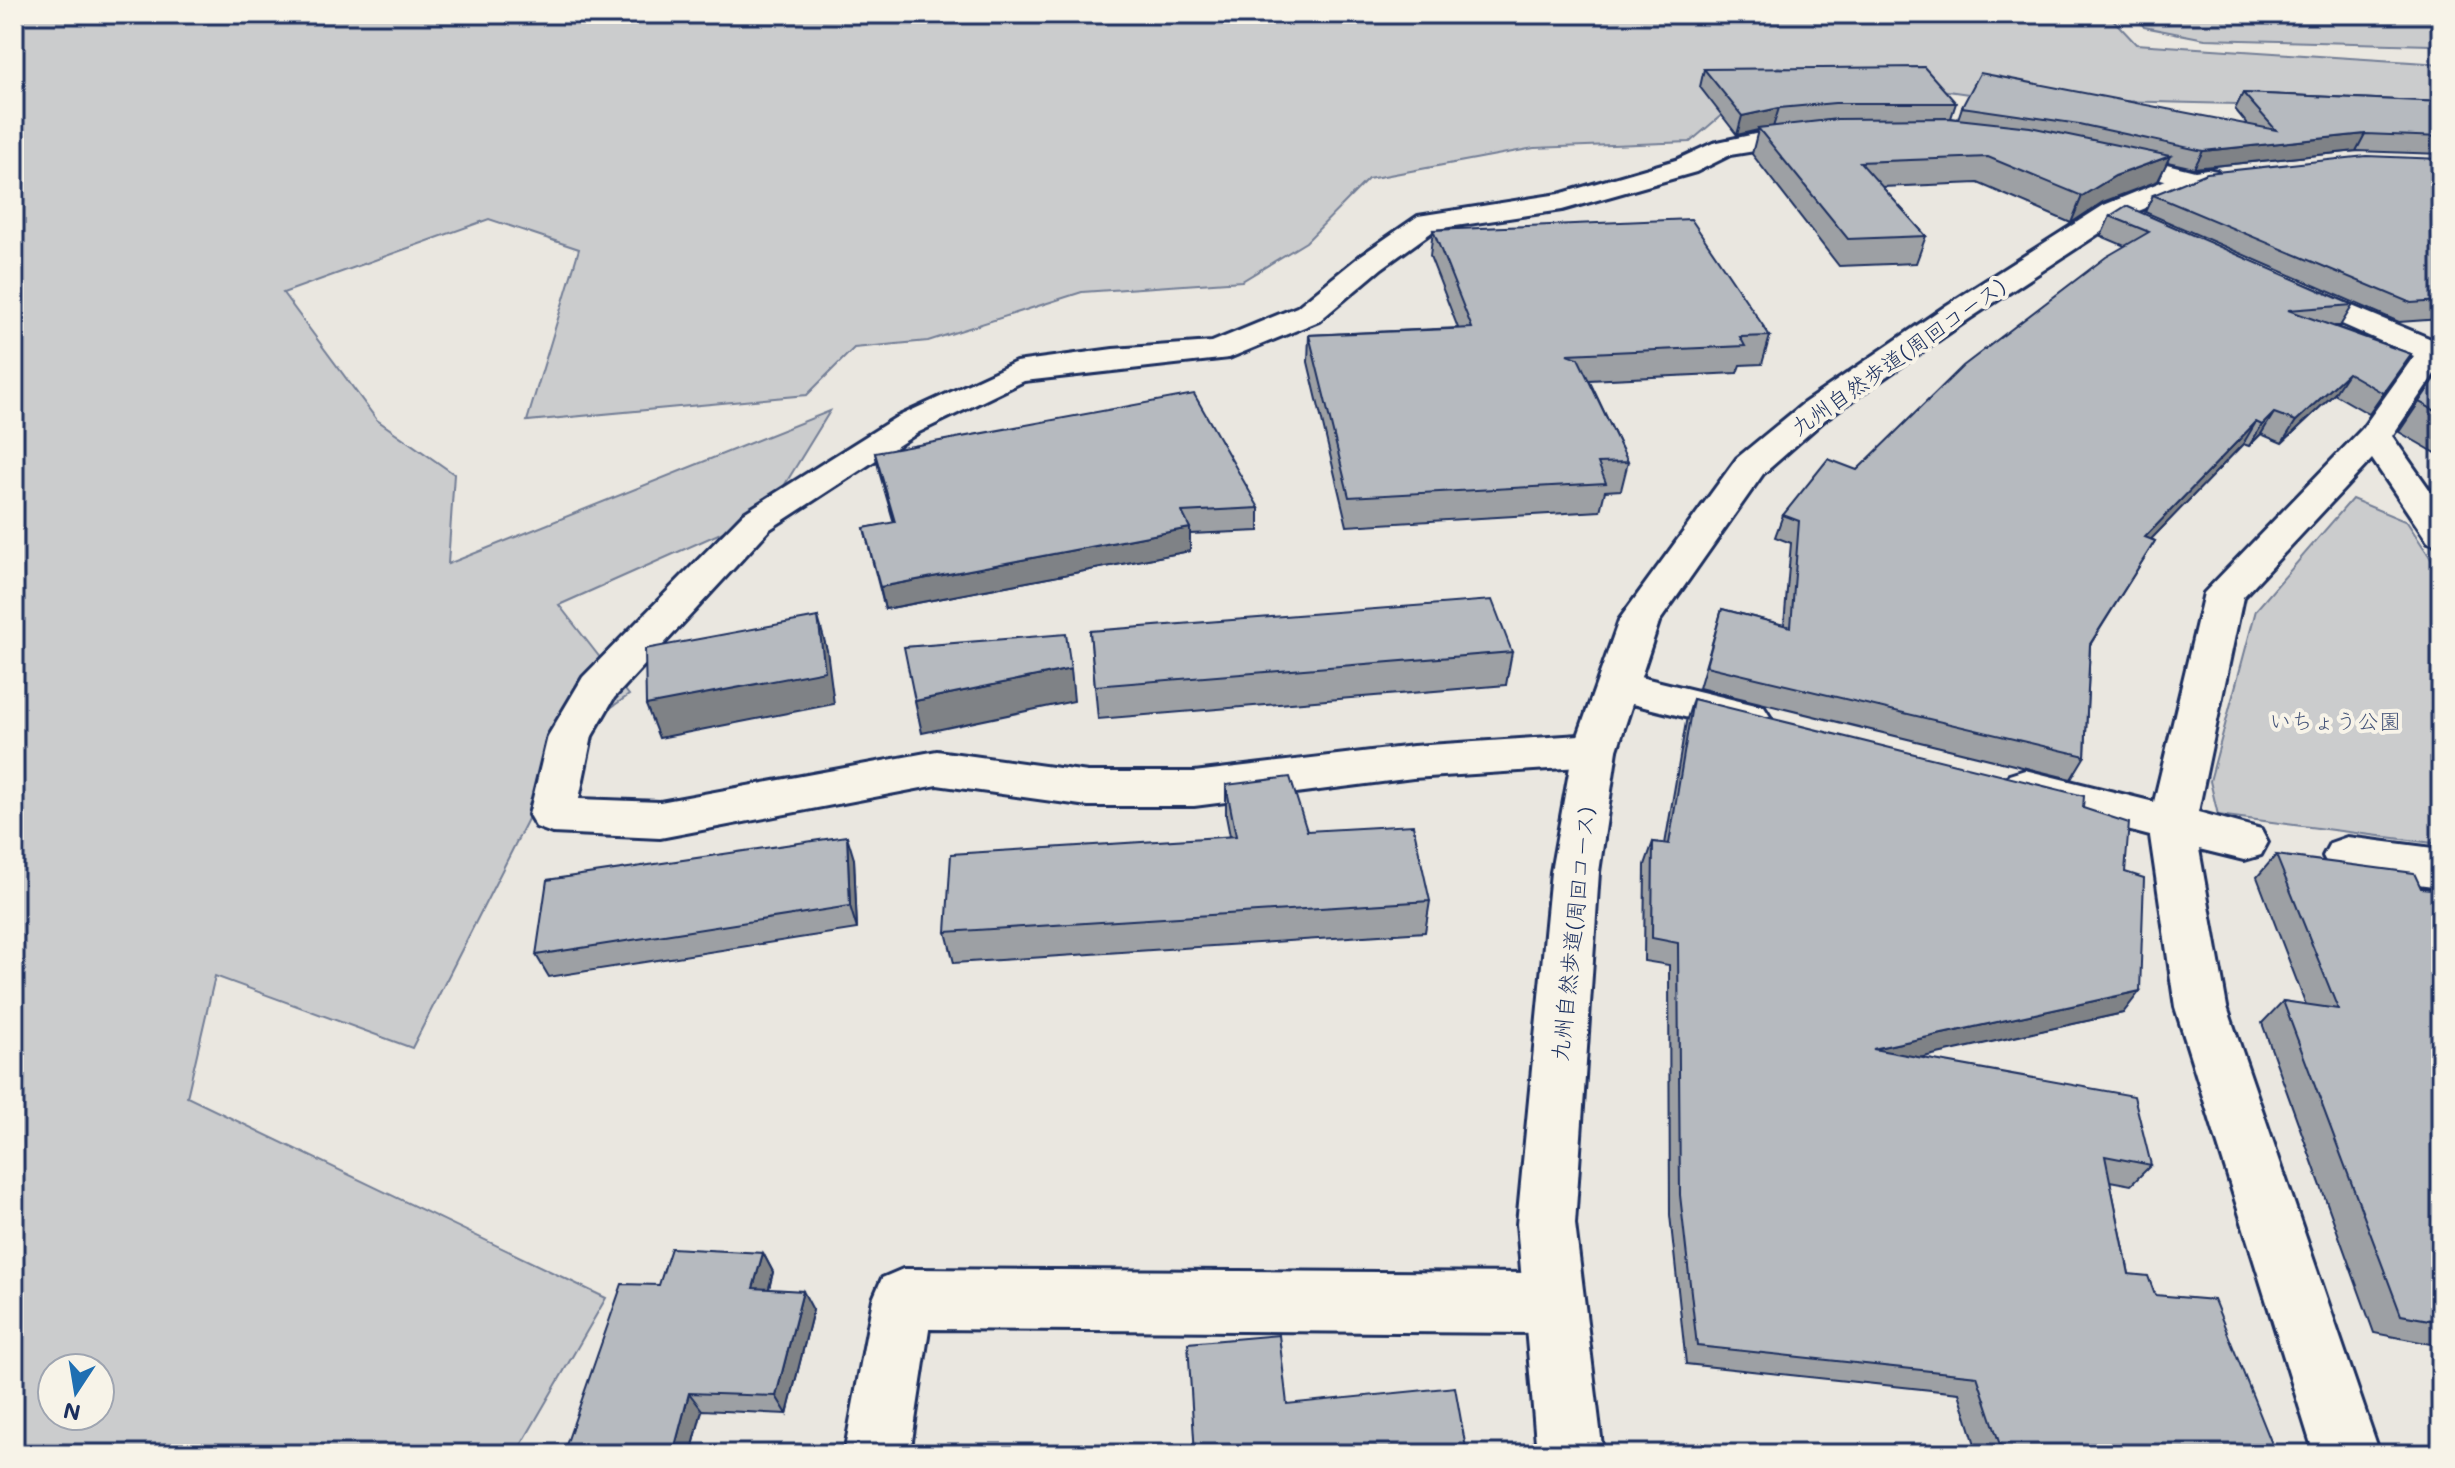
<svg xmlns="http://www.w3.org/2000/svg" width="2455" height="1468" viewBox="0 0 2455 1468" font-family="Mali,'Klee One',sans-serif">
<rect width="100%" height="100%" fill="#eae7e0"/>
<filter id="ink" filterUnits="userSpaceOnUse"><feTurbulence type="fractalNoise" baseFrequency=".0125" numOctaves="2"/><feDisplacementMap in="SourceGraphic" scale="16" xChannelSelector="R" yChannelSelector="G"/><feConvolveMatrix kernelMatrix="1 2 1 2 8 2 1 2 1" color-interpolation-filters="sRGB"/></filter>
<g filter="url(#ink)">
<g fill="#cbcccd" stroke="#737e96" stroke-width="2" fill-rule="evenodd">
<path d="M 14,14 L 2108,14 L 2136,44 L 2441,64 L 2441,109 L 1997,98 L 1778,67 L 1690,142 L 1534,148 L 1368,179 L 1306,242 L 1242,281 L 1082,292 L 928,341 L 854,348 L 807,395 L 527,421 L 579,249 L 489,219 L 283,293 L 377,420 L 454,474 L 448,564 L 830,411 L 768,512 L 559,605 L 629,695 L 570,736 L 412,1048 L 215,976 L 187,1097 L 606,1298 L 516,1454 L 14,1454 ZM 52,1368 L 100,1368 L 100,1416 L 52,1416 Z"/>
<polygon points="2135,14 2431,14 2441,25 2441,41 2431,45 2205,39 2144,27"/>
<polygon points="2352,499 2407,522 2441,574 2441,844 2218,815 2210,781 2256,610"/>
</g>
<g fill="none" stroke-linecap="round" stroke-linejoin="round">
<g stroke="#1b2f5e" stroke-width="6">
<g id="street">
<polygon points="1815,126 1824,128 1828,134 1824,140 1730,155 1696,172 1562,210 1436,229 1382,268 1319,321 1229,358 1024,381 919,432 770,529 614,698 592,736 579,799 660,802 937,751 1088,772 1194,772 1413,746 1595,734 1611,739 1617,750 1611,761 1595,766 1413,778 1194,806 1088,806 937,785 660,838 552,833 536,827 529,815 548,736 583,677 744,513 895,418 1016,362 1113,349 1212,342 1297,307 1360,256 1418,216 1559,194 1676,160 1713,143 1774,130"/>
<polygon points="2106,149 2203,173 2207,179 2203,185 2193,187 2096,163 2093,157 2096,151"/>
<polygon points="2292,281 2436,341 2441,340 2441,364 2392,436 2441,506 2441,546 2428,542 2372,459 2243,597 2198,812 2261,829 2268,842 2261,855 2244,860 2199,849 2227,1007 2380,1454 2314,1454 2175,1007 2150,836 2009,799 2002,787 2009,775 2025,770 2154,802 2204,593 2362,429 2414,356 2281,297 2277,290 2281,283"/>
<polygon points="1619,672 1764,707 1771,718 1764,729 1749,733 1604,697 1598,687 1604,677"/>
<polygon points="2347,837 2441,849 2441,887 2347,875 2330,869 2323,856 2330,843"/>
<polygon points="903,1269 1554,1273 1576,1282 1584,1303 1576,1324 1554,1333 929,1329 910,1454 844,1454 873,1299 882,1278"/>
</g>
</g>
<g stroke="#1b2f5e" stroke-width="6">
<polygon id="secondary" points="2207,169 2217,171 2221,177 2217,183 2199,186 2124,217 1969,319 1828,417 1763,474 1659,622 1617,750 1599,872 1575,1224 1603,1454 1537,1454 1517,1224 1551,872 1573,750 1619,620 1737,458 1804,403 1947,305 2104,205 2183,173"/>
</g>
<use href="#street" fill="#f7f3e8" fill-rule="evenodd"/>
<use href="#secondary" fill="#f7f3e8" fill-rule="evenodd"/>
</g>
<g fill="#9da0a4" stroke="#1b2f5e" stroke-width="2">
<polygon points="1704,69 1956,103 1951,118 1958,119 1962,107 2248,125 2235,109 2243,93 2441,102 2441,154 2356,151 2194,168 2167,162 2158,181 2103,202 2071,223 1978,183 1882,187 1926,236 1916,263 1839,266 1752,154 1758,130 1737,135 1700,87"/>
<polygon points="2441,159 2441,319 2399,322 2145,212 2153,195"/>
<polygon points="2110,216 2353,305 2340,326 2334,326 2411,354 2369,414 2334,394 2282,443 2261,434 2249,446 2243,444 2151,539 2155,541 2090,645 2085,756 2071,779 1699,688 1722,609 1784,625 1791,543 1775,537 1783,515 1857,470 2125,246 2101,236"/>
<polygon points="1433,230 1770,336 1762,364 1740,365 1737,373 1589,380 1628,462 1621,490 1605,491 1600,511 1347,526 1308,362 1309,335 1458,328 1430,256"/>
<polygon points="2441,370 2441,456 2399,432"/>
<polygon points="875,453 1259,508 1259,531 1190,534 1190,551 885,609 864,528 894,523 880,475"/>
<polygon points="1090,631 1512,652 1506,685 1098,719"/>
<polygon points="1693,699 2083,808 2125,872 2123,1013 1920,1057 2151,1165 2131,1185 2110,1181 2129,1274 2155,1295 2276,1454 1978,1454 1959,1393 1686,1364 1670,1215 1669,965 1644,961 1645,865 1653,842 1665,844 1686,722"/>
<polygon points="1226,785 1430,901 1425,932 954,963 946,932 1230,836 1226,816"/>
<polygon points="2276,855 2421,888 2441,890 2441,1346 2374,1333 2262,1023 2283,1001 2306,1005 2257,877"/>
<polygon points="854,859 857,929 549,977 536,955"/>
<polygon points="763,1253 773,1272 769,1289 813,1310 787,1414 702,1410 691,1454 659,1285"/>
</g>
<g fill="#7f8286" stroke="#1b2f5e" stroke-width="2">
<polygon points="1779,108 1773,127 1758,128 1758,130 1737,135 1742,116"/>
<polygon points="2365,134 2356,151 2194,168 2203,151"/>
<polygon points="2170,156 2158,181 2103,202 2071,223 2082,196 2115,176"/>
<polygon points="2348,373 2334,394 2282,443 2296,421"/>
<polygon points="2274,413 2261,434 2249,446 2262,425"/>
<polygon points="2256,422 2243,444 2132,559 2145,537"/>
<polygon points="1190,528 1190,551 885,609 880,587"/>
<polygon points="818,617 827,650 834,704 659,738 646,705"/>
<polygon points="1071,669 1074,701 922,733 915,701"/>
<polygon points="847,836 854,859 857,929 850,906"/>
<polygon points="2140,991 2123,1013 1860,1071 1873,1049"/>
<polygon points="763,1253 773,1272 764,1307 753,1288"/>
<polygon points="803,1291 813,1310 787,1414 776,1396"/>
<polygon points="689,1393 702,1410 691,1454 673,1454"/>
</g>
<g fill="#b6babf" stroke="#1b2f5e" stroke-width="2">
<polygon points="1924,67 1956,103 1835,103 1779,108 1742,116 1704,69"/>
<polygon points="1980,73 2276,130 2243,93 2441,102 2441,137 2365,134 2203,151 2079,124 1962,107"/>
<polygon points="1948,118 2030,127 2170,156 2115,176 2082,196 1988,157 1860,162 1926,236 1848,239 1758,128 1837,119"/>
<polygon points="2366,156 2441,159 2441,301 2411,303 2153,195 2207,173"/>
<polygon points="2126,206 2353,305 2288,310 2411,354 2383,393 2348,373 2296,421 2274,413 2262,425 2256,422 2145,537 2155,541 2090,644 2085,756 1706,666 1722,609 1791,627 1799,521 1783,515 1828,459 1857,470 1963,366 2106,257 2149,232 2110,216"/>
<polygon points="1691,219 1770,336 1740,337 1745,346 1567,354 1578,358 1628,462 1598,463 1606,483 1349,497 1309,335 1472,328 1433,230"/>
<polygon points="2441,370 2441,414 2419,402"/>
<polygon points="1194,394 1259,508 1182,512 1190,528 880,587 864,528 895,522 875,453"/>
<polygon points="1492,600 1512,652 1095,686 1090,631"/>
<polygon points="818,617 825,671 646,705 645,649"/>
<polygon points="1066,634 1071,669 915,701 904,647"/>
<polygon points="1693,699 2084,796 2083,808 2129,823 2125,872 2144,878 2140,991 1873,1049 2134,1096 2151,1165 2105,1156 2129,1274 2148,1276 2155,1295 2214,1300 2276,1454 2003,1454 1977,1376 1697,1346 1680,1195 1678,943 1652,938 1653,842 1669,844"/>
<polygon points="1290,777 1307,831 1413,825 1430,901 946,932 951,854 1236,836 1226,785"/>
<polygon points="847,836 850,906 536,955 547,880"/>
<polygon points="2276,855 2414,873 2421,888 2441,890 2441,1322 2401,1315 2283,1001 2338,1009"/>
<polygon points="671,1248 763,1253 753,1288 803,1291 776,1396 689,1393 673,1454 563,1454 622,1284 659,1285"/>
<polygon points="1279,1335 1287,1404 1455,1387 1467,1454 1195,1454 1188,1343"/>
</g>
</g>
<g text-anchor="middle" stroke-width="8" stroke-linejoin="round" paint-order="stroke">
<g font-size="22" fill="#1b2f5e" stroke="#f7f3e8">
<text transform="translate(1898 357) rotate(-35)" y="8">九州自然歩道(周回コース)</text>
<text transform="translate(1573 934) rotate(-84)" y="8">九州自然歩道(周回コース)</text>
</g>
<g font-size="22" fill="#47567a" stroke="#f7f3e8">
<text x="2335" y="729">いちょう公園</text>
</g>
</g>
<rect width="2455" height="1468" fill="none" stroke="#f7f3e8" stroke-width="48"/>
<rect x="24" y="24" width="2407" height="1420" fill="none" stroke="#1b2f5e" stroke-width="3" filter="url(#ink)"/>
<g transform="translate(76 1392) rotate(192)"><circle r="38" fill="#f7f3e8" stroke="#9fa5b1" stroke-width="2"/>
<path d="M0-6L14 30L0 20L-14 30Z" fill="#1f6fb2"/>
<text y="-12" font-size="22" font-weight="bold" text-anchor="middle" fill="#1b2f5e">N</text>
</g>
</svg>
